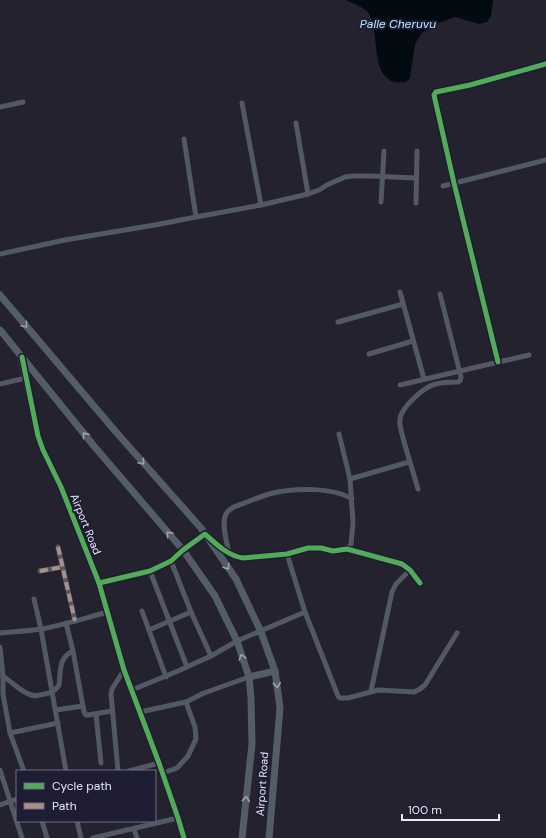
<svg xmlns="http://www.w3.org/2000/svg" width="546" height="838" viewBox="0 0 546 838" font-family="'DM Sans',sans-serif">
<rect width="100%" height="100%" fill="#23222e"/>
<path fill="#030b12" d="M 346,0 L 493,0 L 491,16 L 487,22 L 479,24 L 455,17 L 436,24 L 422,33 L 415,44 L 410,78 L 406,82 C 402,82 395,83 391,81 C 370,69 380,32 369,14 C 365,7 353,4 346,0 Z"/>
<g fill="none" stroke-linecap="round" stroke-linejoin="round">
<g stroke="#535964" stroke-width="5">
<polyline points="0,107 23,102"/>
<polyline points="296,123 308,194"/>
<polyline points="443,186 546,160"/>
<polyline points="381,202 384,151"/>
<polyline points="416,203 417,151"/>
<polyline points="261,205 308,194 319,190 327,185 345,177 353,176 370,176 416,178"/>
<polyline points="196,217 261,205 242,103"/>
<polyline points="0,254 65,240 155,225 196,217 184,139"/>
<polyline points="400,292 424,379"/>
<polyline points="338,322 403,304"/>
<polyline points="369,354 413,341"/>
<polyline points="498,362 454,183 434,95 436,92 470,85 546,64"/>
<polyline points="0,384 26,378"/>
<polyline points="400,385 529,355"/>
<polyline points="339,434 350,479 353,523 351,544 347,549"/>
<polyline points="350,479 409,462"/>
<path d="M 418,489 C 413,472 408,456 403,438 C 402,433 399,426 400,420 C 400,408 425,386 436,384 C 443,382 451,382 458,382 L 460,381 L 461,377 L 440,294"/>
<path d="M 212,540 C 221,548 231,556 243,558 L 287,554 L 308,548 L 321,548 L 333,551 L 347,549 L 402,564 L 410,570 L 420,583"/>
<polyline points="58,547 75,621"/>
<path d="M 229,553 C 227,543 221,523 226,514 C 229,507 240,505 247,502 C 256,499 264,495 273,493 C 294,488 333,487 352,499"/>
<polyline points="287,554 305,612 338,696 340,698 348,698 378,690 414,692 420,689 425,685 457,633"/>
<polyline points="171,561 191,612 211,656"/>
<polyline points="40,571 62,567"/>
<polyline points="150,571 187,667"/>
<polyline points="34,599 41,629 66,771"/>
<polyline points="142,611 166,677"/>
<polyline points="66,623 73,651 84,712 86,715 88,715 112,711"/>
<polyline points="149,630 191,612"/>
<path d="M 0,633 C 13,632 27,631 41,629 C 63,625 85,618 108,612"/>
<polyline points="0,647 3,676 3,694 10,733 24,771"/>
<path d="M 3,676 C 13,683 23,694 35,696 C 43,694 54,694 59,685 C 61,671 58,658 73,651"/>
<polyline points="132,690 178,671 211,656 237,641 305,612"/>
<polyline points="371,691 392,592 396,584 410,570"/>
<polyline points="56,710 83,706"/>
<polyline points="140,712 186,702 204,693 249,677"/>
<polyline points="96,714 101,763"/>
<polyline points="10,733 58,723"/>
<polyline points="0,770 22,838"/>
<polyline points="118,771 111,694 112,689 124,670"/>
<polyline points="129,771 159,763"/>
<polyline points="163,773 177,768 188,756 196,739 195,727 186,702"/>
<polyline points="0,805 17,799"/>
<polyline points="42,821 47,838"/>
<polyline points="77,821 81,838"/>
<polyline points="134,829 137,838"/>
<polyline points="93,838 178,818"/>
</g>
<g stroke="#535d6a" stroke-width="7">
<polyline points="0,295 116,432 201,528 236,579 261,632 275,671 280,708 269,838"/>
<polyline points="0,330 94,446 183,550 215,596 237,641 249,677 251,698 252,744 242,838"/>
<polyline points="22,360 38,436 43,450 61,487 99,583 124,670 159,763 178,818 184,838"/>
<polyline points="99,583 150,571 171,561 183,550 205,534"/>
<polyline points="249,677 275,671"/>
</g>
<g stroke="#ac8f84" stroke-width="4" stroke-dasharray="8 4" stroke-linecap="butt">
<polyline points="58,547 75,621"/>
<polyline points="40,571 62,567"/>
</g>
<g stroke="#1e1d33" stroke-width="8">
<g id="cycleway">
<polyline points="22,357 38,436 43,450 61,487 99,583 124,670 159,763 178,818 184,838"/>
<polyline points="498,362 454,183 434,95 436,92 470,85 546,64"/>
<path d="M 99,583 L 150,571 L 171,561 L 183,550 L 205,534 C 216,544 228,556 243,558 L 287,554 L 308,548 L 321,548 L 333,551 L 347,549 L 402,564 L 410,570 L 420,583"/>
</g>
</g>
<use href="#cycleway" stroke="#51ab58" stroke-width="5"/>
</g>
<defs><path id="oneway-chevron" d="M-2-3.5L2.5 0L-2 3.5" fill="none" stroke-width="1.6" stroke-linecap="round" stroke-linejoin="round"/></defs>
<g stroke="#9da2b0">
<use href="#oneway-chevron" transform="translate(25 325) rotate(50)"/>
<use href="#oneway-chevron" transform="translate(85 435) rotate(-129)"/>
<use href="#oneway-chevron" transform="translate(142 462) rotate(49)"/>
<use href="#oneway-chevron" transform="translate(169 534) rotate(-131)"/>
<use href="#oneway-chevron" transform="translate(227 567) rotate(56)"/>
<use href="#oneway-chevron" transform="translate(242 657) rotate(-108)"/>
<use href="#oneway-chevron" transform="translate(277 685) rotate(84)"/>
<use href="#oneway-chevron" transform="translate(246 799) rotate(-84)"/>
</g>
<g text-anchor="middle" stroke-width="3.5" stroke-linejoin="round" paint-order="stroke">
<g font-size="11" fill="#e7e7f6" stroke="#1e1d33">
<text transform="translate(86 524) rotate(68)" y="4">Airport Road</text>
<text transform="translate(262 784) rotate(-86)" y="4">Airport Road</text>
</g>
<g font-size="12" font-style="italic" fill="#afe6fb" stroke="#1e1d33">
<text x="398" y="28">Palle Cheruvu</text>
</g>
</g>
<rect x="16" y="770" width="140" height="52" fill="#1e1d33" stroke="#6e6e81"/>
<rect x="24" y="783" width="20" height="6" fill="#51ab58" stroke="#6e6e81"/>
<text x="52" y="790" font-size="12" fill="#e7e7f6">Cycle path</text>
<rect x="24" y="803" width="20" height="6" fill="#ac8f84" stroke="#6e6e81"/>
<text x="52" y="810" font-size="12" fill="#e7e7f6">Path</text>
<path d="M402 814v6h97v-6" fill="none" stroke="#e7e7f6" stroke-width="2"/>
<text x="408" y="814" font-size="12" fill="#e7e7f6" stroke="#1e1d33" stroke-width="3" paint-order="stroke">100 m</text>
</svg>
